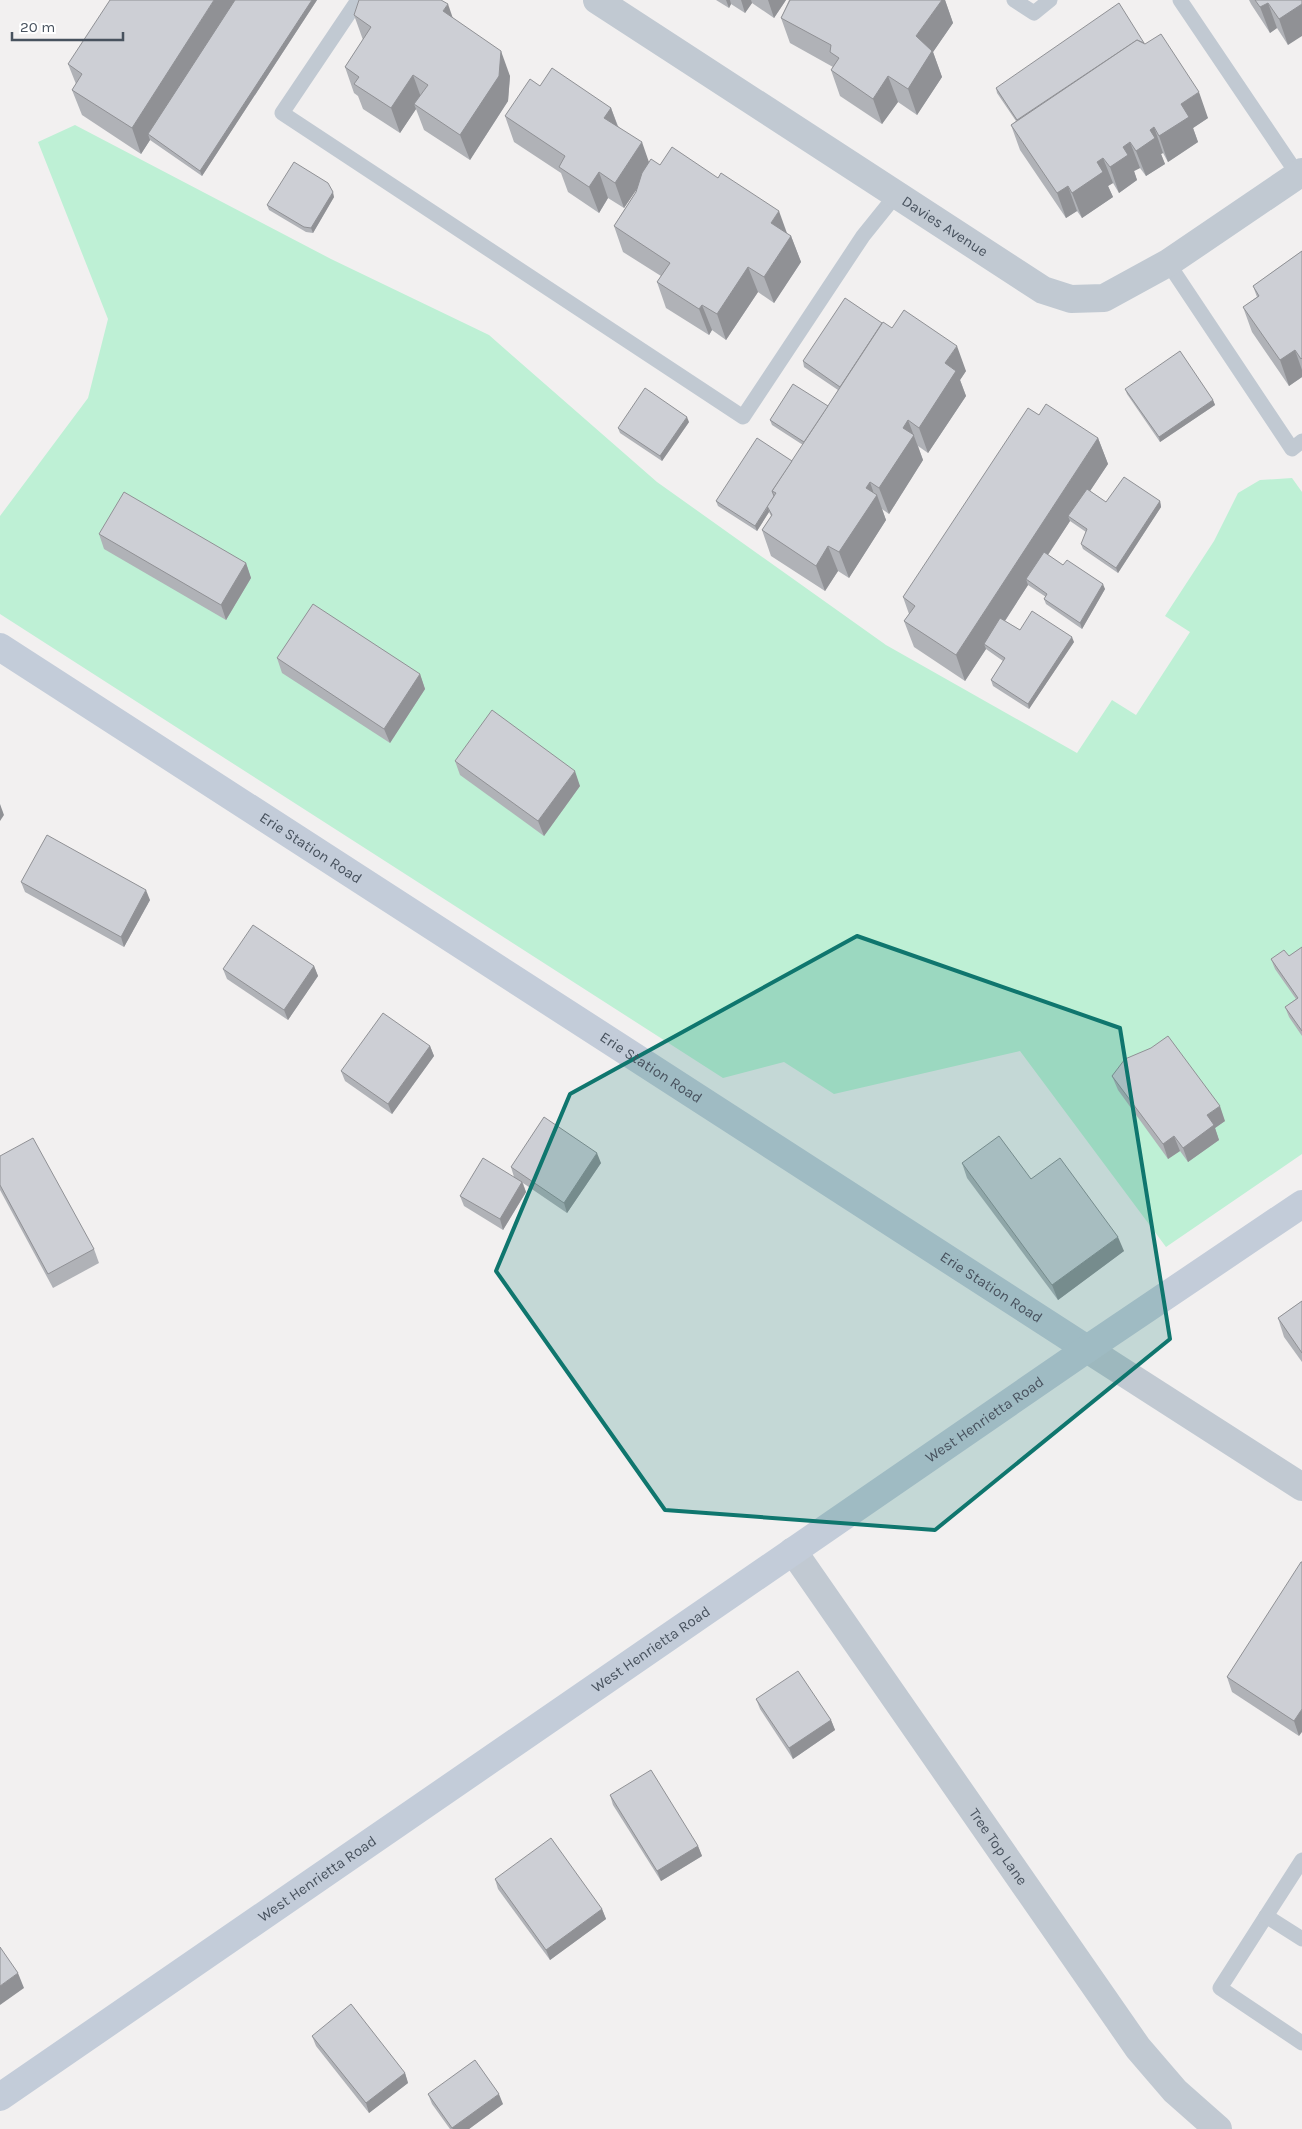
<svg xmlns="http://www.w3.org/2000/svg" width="1302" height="2129" viewBox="0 0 1302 2129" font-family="Karla,sans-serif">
<rect width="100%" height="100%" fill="#f2f0f0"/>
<polygon fill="#bef0d5" points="75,125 331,259 489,335 657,482 886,645 1077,753 1112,700 1136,715 1190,632 1165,616 1214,541 1238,493 1260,480 1292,478 1302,492 1302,1154 1166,1247 1020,1051 834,1094 784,1062 723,1078 0,614 0,516 88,398 108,319 38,142"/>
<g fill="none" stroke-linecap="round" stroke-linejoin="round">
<g stroke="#c1c9d2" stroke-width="15">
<polyline points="358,0 282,113 743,417 863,236 896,195"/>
<polyline points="1014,0 1034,13 1050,0"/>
<polyline points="1180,0 1298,175"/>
<polyline points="1168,263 1292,449 1302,441"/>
<polyline points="1302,1860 1220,1988 1302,2043"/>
<polyline points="1266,1916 1302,1939"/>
</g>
<g stroke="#c1c9d2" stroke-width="28">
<path id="s1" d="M 597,0 L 1043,290 L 1071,299 L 1104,298 L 1168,263 L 1302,172"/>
<path id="s2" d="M 793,1551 L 1138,2048 L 1175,2091 L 1218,2129"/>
</g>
<polyline stroke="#c1c9d2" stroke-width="28" points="1087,1349 1302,1487"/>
<g stroke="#c3ccd9" stroke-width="28">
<path id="s3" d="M 0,647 L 1087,1349"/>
<path id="s4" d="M 0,2097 L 1087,1349 L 1302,1204"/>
</g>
</g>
<g fill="#b0b2b7">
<polygon points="317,0 202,176 150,140 141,154 82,115 72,90 76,84 68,64"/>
<polygon points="716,0 786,0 774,18 752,3 745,13 731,4 729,8"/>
<polygon points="789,0 945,0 953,23 933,52 942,77 917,115 898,102 882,124 840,96 831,70 833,67 790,43 781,18"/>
<polygon points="1249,0 1302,0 1288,45 1277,28 1270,33 1251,4"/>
<polygon points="354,15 452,17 510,76 508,101 470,160 424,130 416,109 400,133 363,109 358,96 354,93 345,67 363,40"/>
<polygon points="1144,43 1208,118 1193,128 1198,142 1168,162 1163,153 1161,154 1165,164 1146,176 1140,168 1134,171 1137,180 1119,193 1113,183 1108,186 1113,197 1082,218 1077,211 1066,218 1020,150 1011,125 1016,121 997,93 996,88"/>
<polygon points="540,86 611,108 618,126 649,162 660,165 791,236 801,262 774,303 758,292 726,340 712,330 709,335 666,308 657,282 661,276 623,252 614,226 636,192 637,189 624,208 608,198 599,213 568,192 561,173 514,142 505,116"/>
<polygon points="334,197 313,233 306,232 269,210 267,205"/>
<polygon points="1302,251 1302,377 1289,386 1252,332 1243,307 1257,297 1253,286"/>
<polygon points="882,323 966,371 960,380 966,396 928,453 918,446 923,460 889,514 882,509 886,520 849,578 838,571 825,591 771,556 762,530 771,516 769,512 757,531 718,506 716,501 792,461 803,445 772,425 770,420 828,406 838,390 804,367 803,361"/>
<polygon points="1125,389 1213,400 1215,405 1160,442 1127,394"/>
<polygon points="1039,415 1098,438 1108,464 1090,491 1106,502 1160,501 1161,507 1118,573 1083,549 1081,544 1086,532 1070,521 1048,555 1063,565 1105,589 1082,629 1046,604 1044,599 1046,597 1028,585 1005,621 1020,630 1074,642 1029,709 993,686 991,680 1003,661 986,649 965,681 914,647 904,621 909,614 903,597"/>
<polygon points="689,422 662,461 620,433 618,428"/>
<polygon points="99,534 246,563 251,578 226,620 104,549"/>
<polygon points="277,658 420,674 425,689 390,743 282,673"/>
<polygon points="455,761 580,786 544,836 460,775"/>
<polygon points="21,882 150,900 124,947 25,892"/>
<polygon points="1302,947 1302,1036 1289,1017 1285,1007 1296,999 1275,969 1271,959 1289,956"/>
<polygon points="314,966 318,976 288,1020 227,979 223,969"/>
<polygon points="430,1046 434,1056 392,1114 345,1081 341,1071"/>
<polygon points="1112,1076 1225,1121 1215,1128 1219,1140 1188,1162 1180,1151 1168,1159 1118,1090"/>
<polygon points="0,1156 94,1249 99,1263 53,1288 0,1190"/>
<polygon points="601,1163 567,1213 523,1183 526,1192 503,1230 464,1206 460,1196 514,1177 511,1167"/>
<polygon points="962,1163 1031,1179 1124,1251 1058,1300 967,1178"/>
<polygon points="1302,1301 1302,1362 1284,1337 1278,1318"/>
<polygon points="1302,1562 1299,1736 1232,1692 1227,1677"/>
<polygon points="756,1699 831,1720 835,1730 793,1759 760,1709"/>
<polygon points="610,1795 698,1846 702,1856 661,1881 613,1805"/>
<polygon points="495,1879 602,1909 606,1919 550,1960 498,1889"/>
<polygon points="312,2036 405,2073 408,2083 369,2113 316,2046"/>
<polygon points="428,2094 503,2104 469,2129 450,2129 432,2104"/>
</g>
<g fill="#909195">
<polygon points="214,0 240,0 148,134 150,140 141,154 132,128"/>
<polygon points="312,0 317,0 202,176 200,171"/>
<polygon points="726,0 730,0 731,4 729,8"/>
<polygon points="741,0 751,0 752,3 745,13"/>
<polygon points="768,0 786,0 774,18"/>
<polygon points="942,0 945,0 953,23 933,52 942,77 917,115 908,89 916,36"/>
<polygon points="1268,3 1277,28 1270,33 1260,7"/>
<polygon points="448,4 457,30 443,11"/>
<polygon points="1302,4 1302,36 1288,45 1279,19"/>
<polygon points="501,51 510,76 508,101 470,160 460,135"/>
<polygon points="413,75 422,100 414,104 416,109 400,133 391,108"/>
<polygon points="888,76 898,102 882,124 873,99"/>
<polygon points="1199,92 1208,118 1193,128 1198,142 1168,162 1159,136 1181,104"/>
<polygon points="611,108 620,133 604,118"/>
<polygon points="1154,127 1163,153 1161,154 1165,164 1146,176 1136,151 1150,130"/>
<polygon points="642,142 651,168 624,208 615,183"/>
<polygon points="1130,142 1140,168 1134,171 1137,180 1119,193 1110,167 1123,147"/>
<polygon points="1103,158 1113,183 1108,186 1113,197 1082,218 1072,193 1097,162"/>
<polygon points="599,172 608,198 599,213 589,187"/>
<polygon points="1068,186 1077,211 1066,218 1057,193"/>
<polygon points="333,192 334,197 313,233 311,228"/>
<polygon points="779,211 788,236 771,223"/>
<polygon points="791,236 801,262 774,303 764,277"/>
<polygon points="748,267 758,292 726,340 717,314"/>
<polygon points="702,305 712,330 709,335 699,309"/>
<polygon points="957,346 966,371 960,380 966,396 928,453 919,428 945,363"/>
<polygon points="1295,350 1302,370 1302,377 1289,386 1280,360"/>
<polygon points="1213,400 1215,405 1160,442 1159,437"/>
<polygon points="687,417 689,422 662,461 660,456"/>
<polygon points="908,420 923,460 889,514 879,488 903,428"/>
<polygon points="1098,438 1108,464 1072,518 1068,516 1070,521 1030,582 1026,579 1028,585 988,647 984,644 986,649 965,681 956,655"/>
<polygon points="870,482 875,497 877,495 886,520 849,578 839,552 866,488"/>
<polygon points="1160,501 1161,507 1118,573 1116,568"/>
<polygon points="768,507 769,512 757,531 755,526"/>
<polygon points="828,546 838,571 825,591 816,566"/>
<polygon points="246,563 251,578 226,620 221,605"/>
<polygon points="1103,584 1105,589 1082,629 1080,623"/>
<polygon points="1072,637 1074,642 1029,709 1028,704"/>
<polygon points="420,674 425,689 390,743 384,729"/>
<polygon points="575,771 580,786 544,836 538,821"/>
<polygon points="0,804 4,815 0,821"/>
<polygon points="146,890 150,900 124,947 121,937"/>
<polygon points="314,966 318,976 288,1020 284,1010"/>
<polygon points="430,1046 434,1056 392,1114 388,1104"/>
<polygon points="1220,1106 1225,1121 1215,1128 1219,1140 1188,1162 1183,1148 1207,1115"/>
<polygon points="1174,1136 1180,1151 1168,1159 1163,1144"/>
<polygon points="597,1153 601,1163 567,1213 564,1203"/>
<polygon points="522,1182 526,1192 503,1230 500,1219"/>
<polygon points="1118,1237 1124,1251 1058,1300 1052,1285"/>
<polygon points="1302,1709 1302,1732 1299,1736 1294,1721"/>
<polygon points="831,1720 835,1730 793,1759 789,1748"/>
<polygon points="698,1846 702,1856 661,1881 657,1871"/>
<polygon points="602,1909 606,1919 550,1960 546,1950"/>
<polygon points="18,1973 24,1988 0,2005 0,1986"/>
<polygon points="405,2073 408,2083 369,2113 366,2103"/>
<polygon points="499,2094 503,2104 469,2129 453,2129 452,2128"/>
</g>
<g fill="#cdcfd5" stroke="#909195">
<polygon points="110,0 214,0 132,128 72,90 82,74 68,64"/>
<polygon points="235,0 312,0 200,171 148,134"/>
<polygon points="359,0 441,0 448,4 443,11 501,51 499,76 460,135 414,104 428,85 413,75 391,108 354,84 359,77 345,67 371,27 354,15"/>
<polygon points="790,0 942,0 916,36 932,51 908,89 888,76 873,99 831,70 839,58 830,52 831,45 781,18"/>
<polygon points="1255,0 1302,0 1302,4 1279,19 1268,3 1260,7"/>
<polygon points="1119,3 1144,43 1137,40 1017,120 996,88"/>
<polygon points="1161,34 1199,92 1181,104 1189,117 1159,136 1154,127 1150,130 1155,138 1136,151 1130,142 1123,147 1128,155 1110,167 1103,158 1097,162 1103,172 1072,193 1068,186 1057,193 1011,125 1137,40 1145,44"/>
<polygon points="552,68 611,108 604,118 642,142 615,183 599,172 589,187 559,167 565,156 505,116 530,79 540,86"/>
<polygon points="672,147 718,178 721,173 779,211 771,223 791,236 764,277 748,267 717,314 702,305 699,309 657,282 670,263 614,226 636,192 642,173 651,159 660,165"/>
<polygon points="294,162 328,183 333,192 311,228 304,227 267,205"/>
<polygon points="1302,251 1302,358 1301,359 1295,350 1280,360 1243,307 1259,296 1253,286"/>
<polygon points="845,298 882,323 840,387 803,361"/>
<polygon points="904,310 957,346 945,363 956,371 919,428 908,420 903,428 914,435 879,488 870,482 866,488 877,495 839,552 828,546 816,566 762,530 772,515 767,506 776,493 772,491 883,322 892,328"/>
<polygon points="1180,351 1213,400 1159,437 1125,389"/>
<polygon points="793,384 828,406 804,442 770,420"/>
<polygon points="645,388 687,417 660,456 618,428"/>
<polygon points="1046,404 1098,438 956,655 904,621 915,606 903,597 1028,408 1039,415"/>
<polygon points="757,438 792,461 772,491 774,496 755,526 716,501"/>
<polygon points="1124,477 1160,501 1116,568 1081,544 1087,529 1068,516 1087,489 1106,502"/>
<polygon points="124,492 246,563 221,605 99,534"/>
<polygon points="1044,552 1063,565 1067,560 1103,584 1080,623 1044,599 1047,594 1026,579"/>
<polygon points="313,604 420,674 384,729 277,658"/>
<polygon points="1032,611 1072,637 1028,704 991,680 1005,658 984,644 1000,618 1020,630"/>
<polygon points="492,710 575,771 538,821 455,761"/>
<polygon points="47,835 146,890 121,937 21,882"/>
<polygon points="253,925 314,966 284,1010 223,969"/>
<polygon points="1302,947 1302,1031 1285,1007 1298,998 1271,959 1284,950 1289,956"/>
<polygon points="383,1013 430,1046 388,1104 341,1071"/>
<polygon points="1168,1036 1220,1106 1207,1115 1214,1125 1183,1148 1174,1136 1163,1144 1112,1076 1125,1059 1151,1048"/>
<polygon points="544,1117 597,1153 564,1203 511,1167"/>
<polygon points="999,1136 1031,1179 1060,1158 1118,1237 1052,1285 962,1163"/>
<polygon points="33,1138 94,1249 48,1274 0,1185 0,1156"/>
<polygon points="483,1158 522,1182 500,1219 460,1196"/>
<polygon points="1302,1301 1302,1353 1278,1318"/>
<polygon points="1301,1562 1302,1562 1302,1709 1294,1721 1227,1677"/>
<polygon points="798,1671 831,1720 789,1748 756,1699"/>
<polygon points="651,1770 698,1846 657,1871 610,1795"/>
<polygon points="551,1838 602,1909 546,1950 495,1879"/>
<polygon points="0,1947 18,1973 0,1986"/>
<polygon points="351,2004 405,2073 366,2103 312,2036"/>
<polygon points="475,2060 499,2094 452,2128 428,2094"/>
</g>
<path fill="#0f766e" fill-opacity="0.2" stroke="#0f766e" stroke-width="4" stroke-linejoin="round" d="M 857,936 L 1120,1028 L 1170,1339 L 935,1530 L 665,1510 L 496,1271 L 570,1094 Z"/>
<g text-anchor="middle" stroke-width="5" stroke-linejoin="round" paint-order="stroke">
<g font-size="15" fill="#48525e" stroke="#fff">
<text dy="5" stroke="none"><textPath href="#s1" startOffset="415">Davies Avenue</textPath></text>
<text dy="5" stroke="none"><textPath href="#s3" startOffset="370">Erie Station Road</textPath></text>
<text dy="5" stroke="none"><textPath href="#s3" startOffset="775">Erie Station Road</textPath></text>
<text dy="5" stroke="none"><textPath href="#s3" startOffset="1180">Erie Station Road</textPath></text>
<text dy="5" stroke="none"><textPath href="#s4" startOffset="1195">West Henrietta Road</textPath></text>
<text dy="5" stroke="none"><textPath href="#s4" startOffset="790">West Henrietta Road</textPath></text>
<text dy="5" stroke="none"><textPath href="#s2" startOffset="360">Tree Top Lane</textPath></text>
<text dy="5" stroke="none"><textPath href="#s4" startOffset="385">West Henrietta Road</textPath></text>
</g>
</g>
<path d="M12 32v8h111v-8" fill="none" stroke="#48525e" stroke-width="2.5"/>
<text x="20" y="32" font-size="15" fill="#48525e" stroke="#ffffff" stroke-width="4" paint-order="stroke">20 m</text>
</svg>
